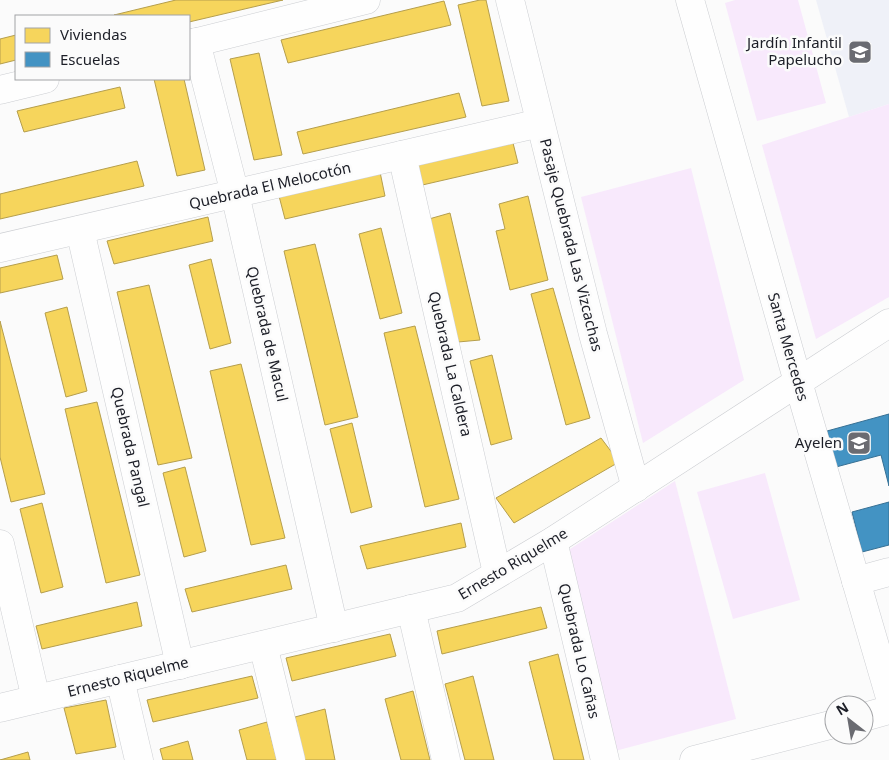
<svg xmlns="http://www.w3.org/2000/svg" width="889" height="760" viewBox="0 0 889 760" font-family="'Noto Sans',sans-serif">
<rect width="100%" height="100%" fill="#fbfbfb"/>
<polygon fill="#eff1f8" points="816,0 889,0 889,104 849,117"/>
<g fill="#f8e9fc">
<polygon points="735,0 798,0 826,103 757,121 725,3"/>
<polygon points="889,104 889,297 816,339 762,145"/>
<polygon points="691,168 744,380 643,443 581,197"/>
<polygon points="765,473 800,600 733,619 697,492"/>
<polygon points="675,481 736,719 615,751 564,553"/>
</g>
<g fill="#f6d55c" stroke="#b59e4c">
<polygon points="176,0 283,0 189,22 189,16 114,15"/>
<polygon points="480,0 486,0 509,101 482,106 458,5"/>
<polygon points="444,1 451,25 288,63 281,40"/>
<polygon points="16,35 16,60 0,64 0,39"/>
<polygon points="259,53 282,155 254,160 230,59"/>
<polygon points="154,79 184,79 205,170 177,176"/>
<polygon points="120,87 125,108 24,132 17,111"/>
<polygon points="459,93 466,117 303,154 297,132"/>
<polygon points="512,139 518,163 418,186 412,162"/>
<polygon points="137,161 144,186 0,219 0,194"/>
<polygon points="380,172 385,196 285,219 279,196"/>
<polygon points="528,196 548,280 510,290 496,231 505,229 499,204"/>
<polygon points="450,213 480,340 458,342 429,219"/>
<polygon points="208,217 213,241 114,264 107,241"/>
<polygon points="381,228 402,313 380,319 359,234"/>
<polygon points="315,244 358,417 325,425 284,251"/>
<polygon points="57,255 63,279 0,293 0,268"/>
<polygon points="211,259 231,343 210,349 189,265"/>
<polygon points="149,285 192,458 158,465 117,292"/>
<polygon points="553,288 590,418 566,425 531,294"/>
<polygon points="67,307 87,391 66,397 45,313"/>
<polygon points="0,321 45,494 11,502 0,457"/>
<polygon points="415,326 459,499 425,507 384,333"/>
<polygon points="492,355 512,439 491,445 470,361"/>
<polygon points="241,364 285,538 251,545 210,371"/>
<polygon points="97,402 140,575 106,583 65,409"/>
<polygon points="352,423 372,507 351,513 330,429"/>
<polygon points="601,438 619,462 514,523 496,498"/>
<polygon points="185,467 206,551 184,557 163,473"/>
<polygon points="42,503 63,587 41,593 20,509"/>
<polygon points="461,523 466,547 367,569 360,546"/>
<polygon points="286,565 292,589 192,612 185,589"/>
<polygon points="137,602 142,626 42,649 36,626"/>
<polygon points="541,607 547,628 442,654 437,631"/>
<polygon points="390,634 396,656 292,681 286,658"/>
<polygon points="558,654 584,760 554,760 529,662"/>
<polygon points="252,676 258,698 153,722 147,700"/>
<polygon points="473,676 494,760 465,760 445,684"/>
<polygon points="413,691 430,760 401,760 385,699"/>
<polygon points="106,700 116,747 76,754 64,708"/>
<polygon points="325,709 335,760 304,760 295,717"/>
<polygon points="267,722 277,760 247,760 239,730"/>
<polygon points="188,741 193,760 163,760 160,749"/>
<polygon points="28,752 30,760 0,760"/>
</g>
<g fill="#4393c3" stroke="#377094">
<polygon points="889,414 889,486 881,455 836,467 827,431"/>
<polygon points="889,502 889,545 862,552 852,512"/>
</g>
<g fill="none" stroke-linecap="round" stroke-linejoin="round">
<g stroke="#ccced2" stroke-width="29">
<g id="minor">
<polyline points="510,0 593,334 636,488"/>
<polyline points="690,0 798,382 889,694"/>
<polyline points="196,42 235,194 334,628"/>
<polyline points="189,44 366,0"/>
<polyline points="0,90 45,79"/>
<polyline points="402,155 497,573"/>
<polyline points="80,230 180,665"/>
<polyline points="0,248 540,123"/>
<polyline points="553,541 605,760"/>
<polyline points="0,544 36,699"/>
<polyline points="856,581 889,572"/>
<polyline points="411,609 446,760"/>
<polyline points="263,645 291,760"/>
<polyline points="120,679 139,760"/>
<polyline points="0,708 457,598 553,541 889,323"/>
<polyline points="864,717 889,710"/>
<polyline points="694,760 834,724"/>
</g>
</g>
<use href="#minor" stroke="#fefefe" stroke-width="28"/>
</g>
<defs>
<g id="school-square" transform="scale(1.25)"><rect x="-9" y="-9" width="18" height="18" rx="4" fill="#6a6b71" stroke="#fbfbfb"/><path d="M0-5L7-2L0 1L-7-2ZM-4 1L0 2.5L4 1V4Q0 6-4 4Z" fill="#fff"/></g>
</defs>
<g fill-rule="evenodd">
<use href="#school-square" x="860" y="52"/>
<use href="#school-square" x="859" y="443"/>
</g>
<g text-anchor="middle" stroke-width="5" stroke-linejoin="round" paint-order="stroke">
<g font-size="15" fill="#1c1e27" stroke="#fbfbfb" text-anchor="end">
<text x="842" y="48">Jardín Infantil<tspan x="842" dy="17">Papelucho</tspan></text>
<text x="842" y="448">Ayelen</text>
</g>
<g font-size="15" fill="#1c1e27" stroke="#fbfbfb">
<text transform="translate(270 186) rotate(-13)" y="5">Quebrada El Melocotón</text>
<text transform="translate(571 245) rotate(76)" y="5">Pasaje Quebrada Las Vizcachas</text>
<text transform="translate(267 334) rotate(77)" y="5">Quebrada de Macul</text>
<text transform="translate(788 347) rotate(74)" y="5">Santa Mercedes</text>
<text transform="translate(450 364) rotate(77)" y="5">Quebrada La Caldera</text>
<text transform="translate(130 447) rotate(77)" y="5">Quebrada Pangal</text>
<text transform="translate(513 564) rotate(-31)" y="5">Ernesto Riquelme</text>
<text transform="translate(579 651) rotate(77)" y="5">Quebrada Lo Cañas</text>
<text transform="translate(128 677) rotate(-14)" y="5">Ernesto Riquelme</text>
</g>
</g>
<rect x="15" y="15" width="175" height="65" fill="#fbfbfb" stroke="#a2a3a6"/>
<rect x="25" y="28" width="25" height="15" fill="#f6d55c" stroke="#a2a3a6"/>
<text x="60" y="40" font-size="15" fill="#1c1e27">Viviendas</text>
<rect x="25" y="52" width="25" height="15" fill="#4393c3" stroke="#a2a3a6"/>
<text x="60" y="65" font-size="15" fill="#1c1e27">Escuelas</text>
<g transform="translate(849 720) rotate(329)"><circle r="24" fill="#fbfbfb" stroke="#a2a3a6"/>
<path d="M0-4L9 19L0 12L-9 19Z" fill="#6a6b71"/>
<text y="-8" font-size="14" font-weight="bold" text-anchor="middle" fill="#1c1e27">N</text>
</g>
</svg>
